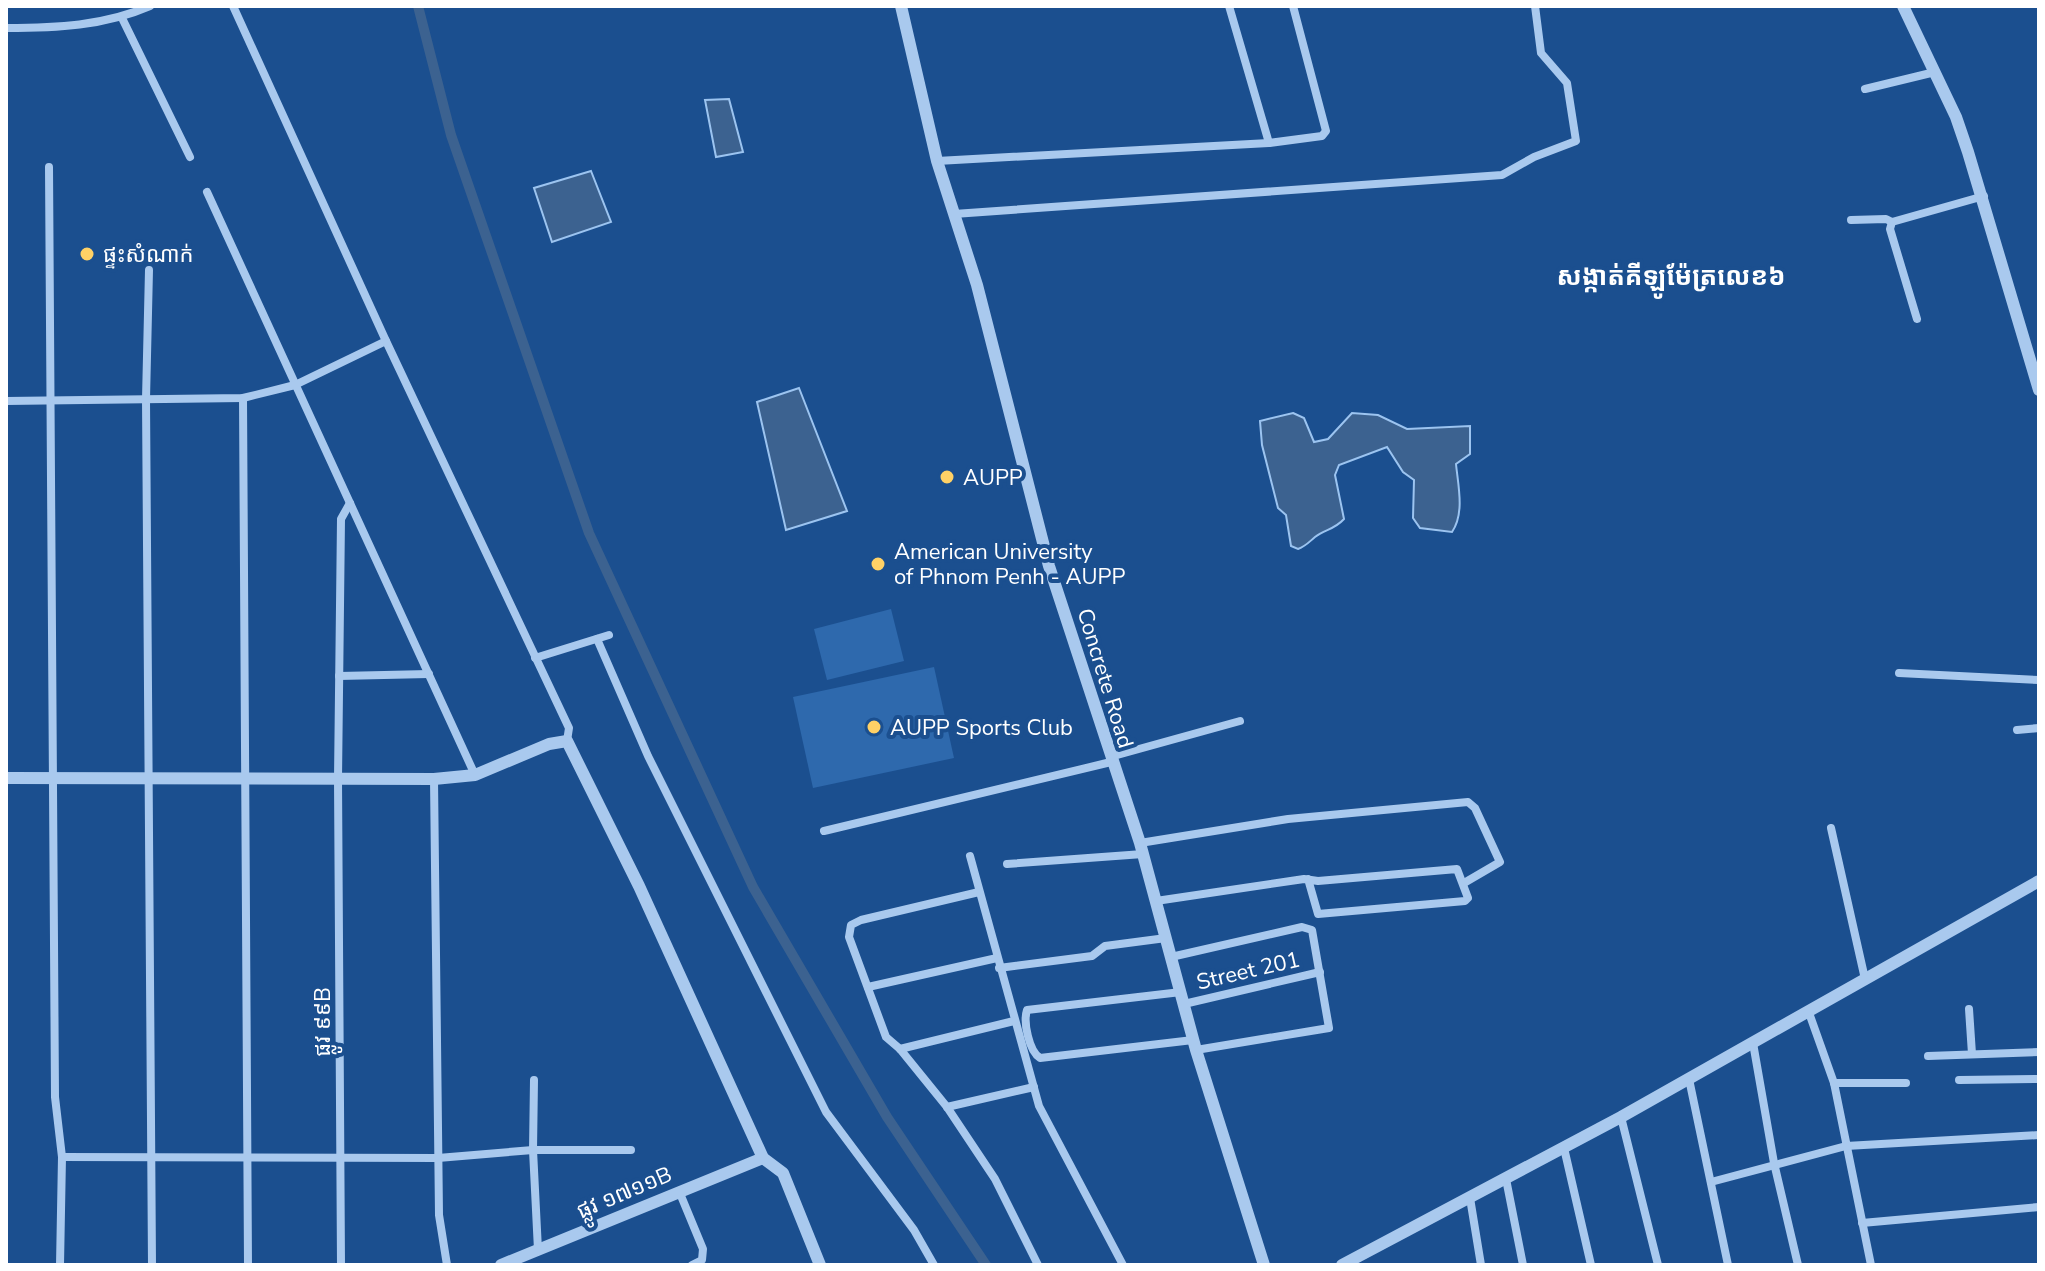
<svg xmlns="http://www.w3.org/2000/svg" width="2045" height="1271" viewBox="0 0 2045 1271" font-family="'Nunito Sans','Noto Sans Khmer',sans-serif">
<rect width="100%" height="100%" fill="#1b4f8f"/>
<g fill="#2e69ad">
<polygon points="891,609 904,661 827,680 814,629"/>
<polygon points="934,667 954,758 813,788 793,697"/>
</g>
<g fill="#3c6290" stroke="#9cc4f0" stroke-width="2">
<polygon points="729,99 743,152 716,157 705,100"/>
<polygon points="591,171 611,222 552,242 534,188"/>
<polygon points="799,388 847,511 786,530 757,402"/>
<path d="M 1293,413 L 1304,418 L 1314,442 L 1328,439 L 1352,413 L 1378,415 L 1407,429 L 1470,426 L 1470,454 L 1456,464 C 1458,485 1465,513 1452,532 L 1420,528 L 1413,518 L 1414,480 L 1403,472 L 1387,447 L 1339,465 L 1335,475 L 1344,519 C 1334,530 1325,529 1315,537 C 1309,542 1306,546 1298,549 L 1291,546 L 1286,515 L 1278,508 L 1262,445 L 1260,421 Z"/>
</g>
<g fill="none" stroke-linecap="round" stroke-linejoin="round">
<polyline stroke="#3c6290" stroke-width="10" points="418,6 451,135 589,533 753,887 887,1117 986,1265"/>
<g stroke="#a9c9ee" stroke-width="8">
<polyline points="233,6 386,341 569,728 567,741"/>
<polyline points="1229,6 1269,143"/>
<polyline points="122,18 190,157"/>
<path d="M 6,28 C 56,28 104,26 150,6"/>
<polyline points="1865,89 1935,72"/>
<polyline points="937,161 1269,143 1322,136 1326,131 1293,6"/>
<polyline points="49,167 55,1097 62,1157 60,1265"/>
<polyline points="207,192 475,775"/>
<polyline points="954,214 1502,175 1534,157 1576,141 1567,83 1541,53 1535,6"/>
<polyline points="1851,220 1886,219 1892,222"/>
<polyline points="149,270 146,399 152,1265"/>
<polyline points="1917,319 1890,229 1892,222 1984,196"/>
<polyline points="243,398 248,1265"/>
<polyline points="6,401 243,398 295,385 386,341"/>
<polyline points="597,639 648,756 826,1112 914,1230 934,1265"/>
<polyline points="535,658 609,635"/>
<polyline points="1899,673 2039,680"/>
<polyline points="339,676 429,674"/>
<polyline points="2017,730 2039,728"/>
<polyline points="1110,757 1240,721"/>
<polyline points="434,779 439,1215 447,1265"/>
<polyline points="1831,828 1865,979"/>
<polyline points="824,831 1111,762"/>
<polyline points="1140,843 1288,819 1468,802 1475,808 1500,862 1464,883"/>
<polyline points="970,856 1039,1106 1123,1265"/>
<polyline points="1007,864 1143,854"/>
<polyline points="979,892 861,920 851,925 849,937 886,1037 900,1049 947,1107 995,1179 1038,1265"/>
<polyline points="1156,901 1304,879 1318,881 1457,869 1468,898 1465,901 1318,914 1308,879"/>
<polyline points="1171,957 1302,927 1312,930 1329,1028 1196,1050"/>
<polyline points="999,968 1092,956 1105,946 1166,938"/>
<polyline points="868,987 997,958"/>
<path d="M 1181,992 L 1027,1010 C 1023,1022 1029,1051 1040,1058 L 1193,1040"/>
<polyline points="1184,1004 1320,972"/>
<polyline points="1969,1009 1972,1054"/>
<polyline points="1808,1010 1834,1083 1871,1265"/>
<polyline points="1753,1043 1774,1163 1798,1265"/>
<polyline points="900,1049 1014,1021"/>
<polyline points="1928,1056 2039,1052"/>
<polyline points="1689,1079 1728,1265"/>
<polyline points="534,1080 533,1150 538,1250"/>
<polyline points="1959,1080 2039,1079"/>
<polyline points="1834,1083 1906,1083"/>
<polyline points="947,1107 1034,1087"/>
<polyline points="1621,1117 1658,1265"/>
<polyline points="1564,1148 1591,1265"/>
<polyline points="62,1157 438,1158 533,1150 631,1150"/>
<polyline points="1506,1179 1523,1265"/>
<polyline points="1711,1182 1846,1146 2039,1135"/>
<polyline points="679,1191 703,1249 702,1260 692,1265"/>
<polyline points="1470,1198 1481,1265"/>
<polyline points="1862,1223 2039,1207"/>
<polyline points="341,1265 338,779 341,519 350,503"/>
</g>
<g stroke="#a9c9ee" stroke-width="12">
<polyline points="901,6 937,161 977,285 1049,566 1140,843 1196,1050 1264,1265"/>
<polyline points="1903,6 1956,117 1968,152 2039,390"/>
<polyline points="6,778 434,779 475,775 549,744 567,741 639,886 763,1158 783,1173 820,1265"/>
<polyline points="501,1265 763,1158"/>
<polyline points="1342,1265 1621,1117 2039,881"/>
</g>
</g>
<g fill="#ffd166" stroke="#1b4f8f" stroke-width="3">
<circle cx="87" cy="254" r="8"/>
<circle cx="947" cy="477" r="8"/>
<circle cx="878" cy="564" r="8"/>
<circle cx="874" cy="727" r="8"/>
</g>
<g text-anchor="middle" stroke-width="8" stroke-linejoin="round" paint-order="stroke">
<g font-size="22" fill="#fff" stroke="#1b4f8f" text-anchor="start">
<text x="103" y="262">ផ្ទះសំណាក់</text>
<text x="963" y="485">AUPP</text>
<text x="894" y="559">American University<tspan x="894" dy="25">of Phnom Penh - AUPP</tspan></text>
<text x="890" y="735">AUPP Sports Club</text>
</g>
<g font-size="22" fill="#fff" stroke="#1b4f8f">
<text transform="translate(1106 678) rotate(73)" y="8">Concrete Road</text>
<text transform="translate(1248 970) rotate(-13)" y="8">Street 201</text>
<text transform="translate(322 1022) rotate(-90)" y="8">ផ្លូវ ៩៩B</text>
<text transform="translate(624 1192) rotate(-23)" y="8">ផ្លូវ ១៧១១B</text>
</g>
<g font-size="26" font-weight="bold" fill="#fff" stroke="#1b4f8f">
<text x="1671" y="285">សង្កាត់គីឡូម៉ែត្រលេខ៦</text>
</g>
</g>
<rect width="2045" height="1271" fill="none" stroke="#ffffff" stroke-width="16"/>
</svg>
